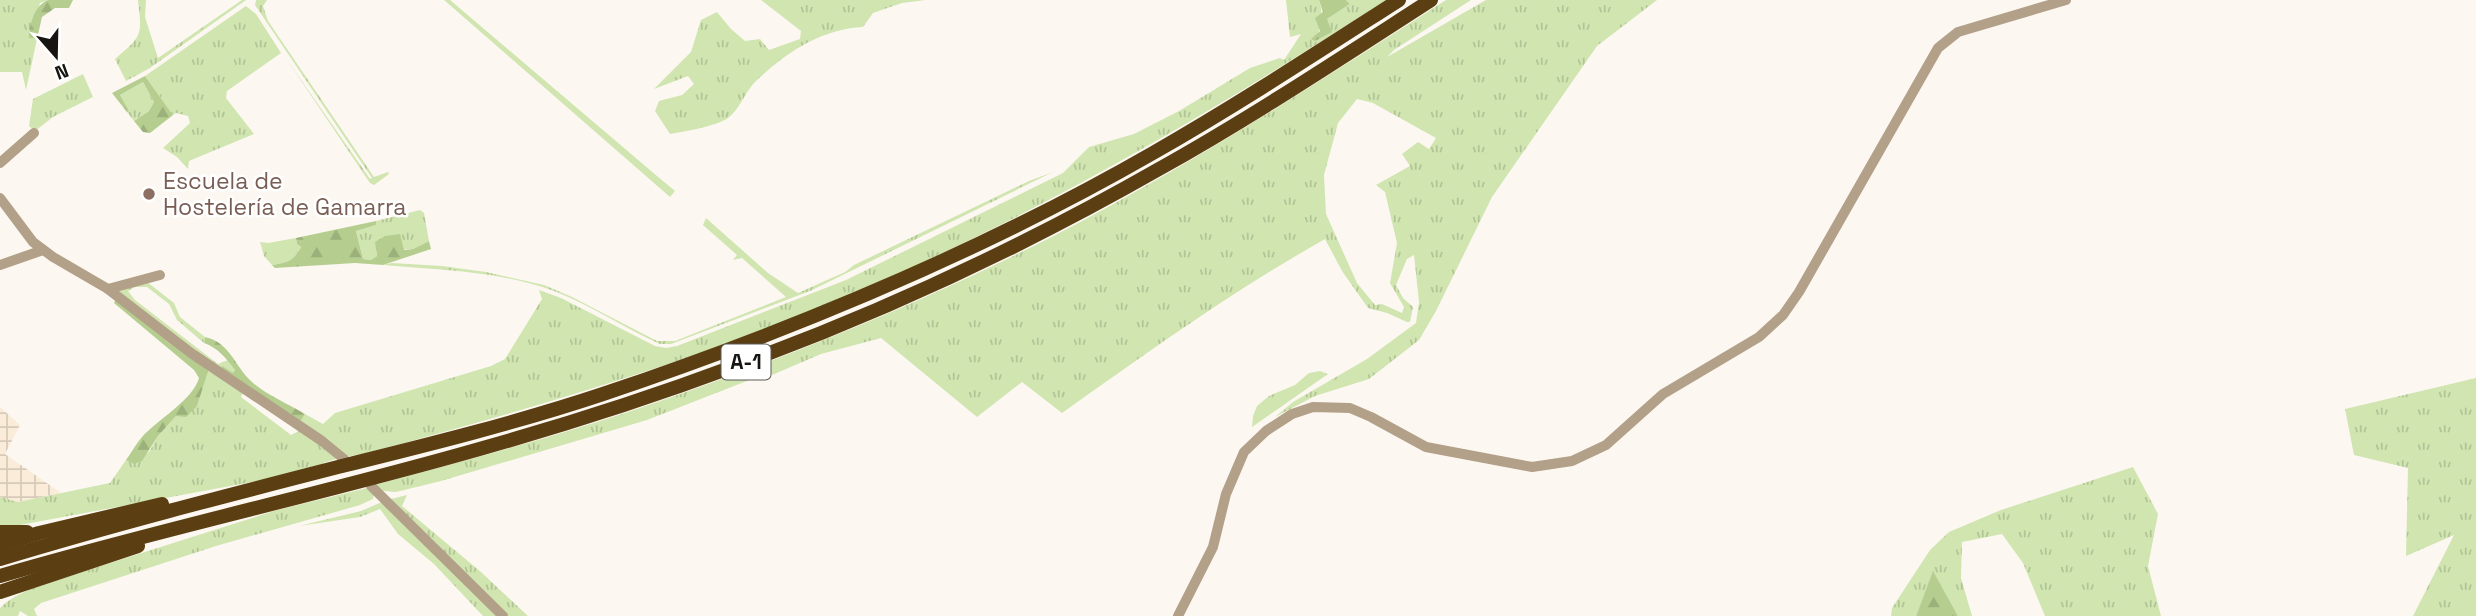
<svg xmlns="http://www.w3.org/2000/svg" width="2476" height="616" viewBox="0 0 2476 616" font-family="'Space Grotesk',sans-serif">
<defs>
<pattern id="industrial-grid" width="8" height="8" patternUnits="userSpaceOnUse" patternTransform="scale(1.75)"><rect width="8" height="8" fill="#fbecd9"/><path d="M0 4h8M4 0v8" fill="none" stroke="#d6cab9"/></pattern>
<pattern id="grass-tufts" width="24" height="20" patternUnits="userSpaceOnUse" patternTransform="scale(1.75)"><rect width="24" height="20" fill="#d0e5b0"/><path d="M3 7l-1-3M5 7V3M7 7l1-3M15 17l-1-3M17 17v-4M19 17l1-3" fill="none" stroke="#b2c496"/></pattern>
<pattern id="forest-firs" width="22" height="20" patternUnits="userSpaceOnUse" patternTransform="scale(1.75)"><rect width="22" height="20" fill="#b5ce8f"/><path d="M5 1l3.5 6h-7zM16 11l3.5 6h-7z" fill="#9bb07a"/></pattern>
</defs>
<rect width="100%" height="100%" fill="#fcf8f1"/>
<polygon fill="url(#industrial-grid)" points="0,407 20,425 5,454 61,493 18,502 0,497"/>
<g fill="url(#grass-tufts)" fill-rule="evenodd">
<polygon points="0,0 48,0 40,3 29,38 37,39 26,90 22,72 0,72"/>
<path d="M 138,0 L 146,0 L 145,17 L 158,58 L 242,0 L 246,0 L 150,68 L 126,81 L 115,59 C 143,35 142,36 138,0 Z"/>
<polygon points="256,0 267,0 263,6 268,21 374,177 388,172 389,174 374,185 370,183 285,57 370,179 372,178 255,5"/>
<polygon points="444,0 450,0 657,176 675,191 670,197"/>
<path d="M 761,0 L 925,0 L 902,3 L 873,13 L 863,27 C 820,29 784,54 754,83 C 745,93 739,110 728,118 C 714,127 686,131 670,134 L 655,111 L 659,101 L 682,95 L 694,84 L 688,76 L 654,89 L 691,52 L 701,20 L 717,12 L 731,29 L 745,41 L 760,39 L 769,50 L 800,39 L 801,31 Z"/>
<path d="M 1286,0 L 1319,0 C 1324,14 1321,28 1315,41 L 1327,19 L 1350,4 L 1346,0 L 1386,0 C 1228,102 1067,198 895,275 C 867,287 840,300 812,312 C 667,369 517,413 366,453 L 346,457 L 301,421 L 305,414 L 323,424 L 335,413 L 491,366 L 505,359 L 542,299 L 539,290 L 561,298 L 655,346 L 666,348 L 677,346 L 846,280 L 1063,173 L 1089,147 L 1134,134 L 1179,111 L 1250,68 L 1280,58 L 1284,60 L 1301,34 L 1290,37 Z"/>
<path d="M 1446,0 L 1471,0 L 1394,50 L 1387,57 L 1486,0 L 1657,0 L 1597,46 L 1492,197 L 1436,311 L 1419,340 L 1369,379 L 1315,396 L 1275,417 L 1293,402 L 1367,359 L 1416,323 L 1419,302 L 1414,255 L 1407,259 L 1396,285 L 1403,298 L 1413,307 L 1410,322 L 1407,322 L 1387,313 L 1368,308 L 1342,271 L 1325,239 C 1233,291 1148,352 1062,413 L 1022,382 L 977,417 L 881,338 L 821,354 L 772,375 L 770,372 L 647,420 L 441,481 L 396,492 L 383,491 L 375,485 C 463,461 551,438 637,409 C 761,367 883,319 1001,262 C 1156,188 1301,93 1446,0 ZM 1357,99 L 1373,103 L 1436,138 L 1429,149 L 1418,142 L 1402,154 L 1410,166 L 1376,185 L 1385,192 L 1397,243 L 1390,283 L 1404,307 L 1402,313 L 1382,304 L 1375,305 L 1357,283 L 1326,214 L 1324,175 L 1338,123 Z"/>
<polygon points="246,6 256,14 281,53 227,91 226,98 254,134 196,158 189,161 188,169 177,157 163,148 190,123 188,116 176,113 173,115 145,76"/>
<polygon points="83,74 93,97 53,117 35,131 29,126 33,99"/>
<polygon points="143,82 154,102 149,111 134,121 127,112 128,111 120,95"/>
<path d="M 1053,172 L 810,291 L 671,344 L 660,344 C 624,328 591,305 554,291 C 500,271 440,270 383,265 L 392,263 L 442,266 L 486,272 L 544,285 L 572,297 L 657,341 L 675,341 L 786,297 L 742,258 L 733,260 L 737,255 L 703,225 L 706,218 L 768,273 L 798,293 L 845,272 L 854,265 L 1029,181 Z"/>
<polygon points="420,210 424,213 429,241 413,249 376,251 377,256 371,260 363,259 356,231 376,225 376,221"/>
<path d="M 296,238 L 297,244 L 301,247 C 294,262 288,262 272,265 L 264,256 L 260,242 L 268,243 Z"/>
<polygon points="147,282 174,303 180,317 205,337 204,343 177,320 169,304 147,287 135,287 128,291 135,300 218,364 228,360 235,370 234,374 222,367 221,370 118,293 120,290"/>
<polygon points="209,369 243,392 241,397 291,435 301,430 339,458 323,463 323,465 268,479 20,525 0,525 0,497 18,502 110,483 126,460 134,463 149,452 158,436 176,416 197,406"/>
<polygon points="1320,371 1328,374 1252,427 1253,416 1257,406 1269,396 1295,385 1309,373"/>
<polygon points="2476,378 2476,616 2413,616 2454,535 2406,556 2408,468 2354,455 2345,409"/>
<polygon points="2133,467 2158,514 2148,566 2161,616 2045,616 2023,563 2002,534 1962,542 1961,578 1972,616 1958,616 1933,572 1916,616 1891,616 1892,608 1930,550 1949,532 2001,510"/>
<path d="M 367,488 L 374,494 L 373,499 L 360,505 L 216,546 L 41,603 L 34,609 L 37,616 L 28,616 L 20,611 L 18,616 L 0,616 L 0,608 C 12,596 28,590 44,584 L 274,511 Z"/>
<polygon points="407,495 402,506 481,572 528,616 506,616 391,499"/>
<polygon points="382,502 499,616 483,616 434,564 398,534 380,509 360,517 299,526 361,511"/>
</g>
<g fill="url(#forest-firs)">
<path d="M 48,0 L 73,0 L 69,8 L 55,8 L 42,17 L 37,39 L 29,38 C 30,23 34,6 48,0 Z"/>
<polygon points="1319,0 1346,0 1350,4 1327,19 1332,32 1315,41 1311,39 1320,31 1315,18 1323,12"/>
<polygon points="145,76 173,115 150,133 143,132 134,121 149,111 154,102 143,82 120,95 129,111 127,112 112,93"/>
<path d="M 376,221 L 376,225 L 356,231 L 363,259 L 371,260 L 377,256 L 375,242 L 385,236 L 400,234 L 404,250 L 413,249 L 429,241 L 431,249 L 383,265 L 355,263 L 275,268 L 272,265 C 288,262 293,262 301,247 L 297,244 L 296,238 Z"/>
<path d="M 116,298 L 209,369 L 197,406 L 186,417 L 176,416 L 158,436 L 142,461 L 134,464 L 126,460 C 131,453 136,444 142,437 C 158,419 193,400 199,378 L 194,370 L 114,303 Z"/>
<path d="M 205,337 C 230,342 235,367 252,382 C 266,395 289,404 305,414 L 301,421 L 221,370 L 222,366 L 233,373 L 235,370 C 226,358 218,348 204,343 Z"/>
<polygon points="1933,571 1958,616 1916,616"/>
</g>
<g fill="none" stroke-linecap="round" stroke-linejoin="round">
<g stroke="#b2a088" stroke-width="10">
<polyline points="0,163 34,133"/>
<polyline points="0,198 33,242 53,257 108,289 191,353 322,441 344,459"/>
<polyline points="0,265 43,250"/>
<polyline points="108,289 160,275"/>
<polyline points="371,486 503,616"/>
<polyline points="1178,616 1213,547 1226,494 1244,452 1266,431 1292,414 1313,407 1350,408 1371,417 1426,447 1532,467 1572,461 1606,445 1663,394 1759,337 1783,315 1799,292 1938,48 1958,32 2066,0"/>
</g>
<g stroke="#5b3f12" stroke-width="14">
<polyline points="0,532 27,532"/>
<polyline points="0,545 39,533 162,504"/>
<path d="M 0,559 C 112,525 225,496 338,467 C 427,445 516,423 603,394 C 793,330 979,253 1153,153 C 1237,105 1318,52 1399,0"/>
<path d="M 0,576 C 160,529 323,494 483,448 C 568,424 652,397 735,366 C 881,313 1024,246 1159,169 C 1252,117 1341,58 1431,0"/>
<polyline points="0,592 138,546"/>
</g>
</g>
<circle fill="#8d6e63" stroke="#fff" stroke-width="2.5" cx="149" cy="194" r="7"/>
<g text-anchor="middle" stroke-width="5" stroke-linejoin="round" paint-order="stroke">
<rect fill="#fff" stroke="#5c5b59" stroke-width="2" x="721.5" y="344.5" width="49" height="35" rx="5"/>
<g font-size="21" font-weight="bold" fill="#161512">
<text x="746" y="369">A-1</text>
</g>
<g font-size="23" fill="#785e54" stroke="#fff" text-anchor="start">
<text x="163" y="189">Escuela de<tspan x="163" dy="26">Hostelería de Gamarra</tspan></text>
</g>
</g>
<g transform="translate(56 56) rotate(160)" stroke="#ffffff" stroke-width="5" paint-order="stroke">
<path d="M0-5L12 26L0 18L-12 26Z" fill="#161512"/>
<text y="-10" font-size="19" font-weight="bold" text-anchor="middle" fill="#161512">N</text>
</g>
</svg>
